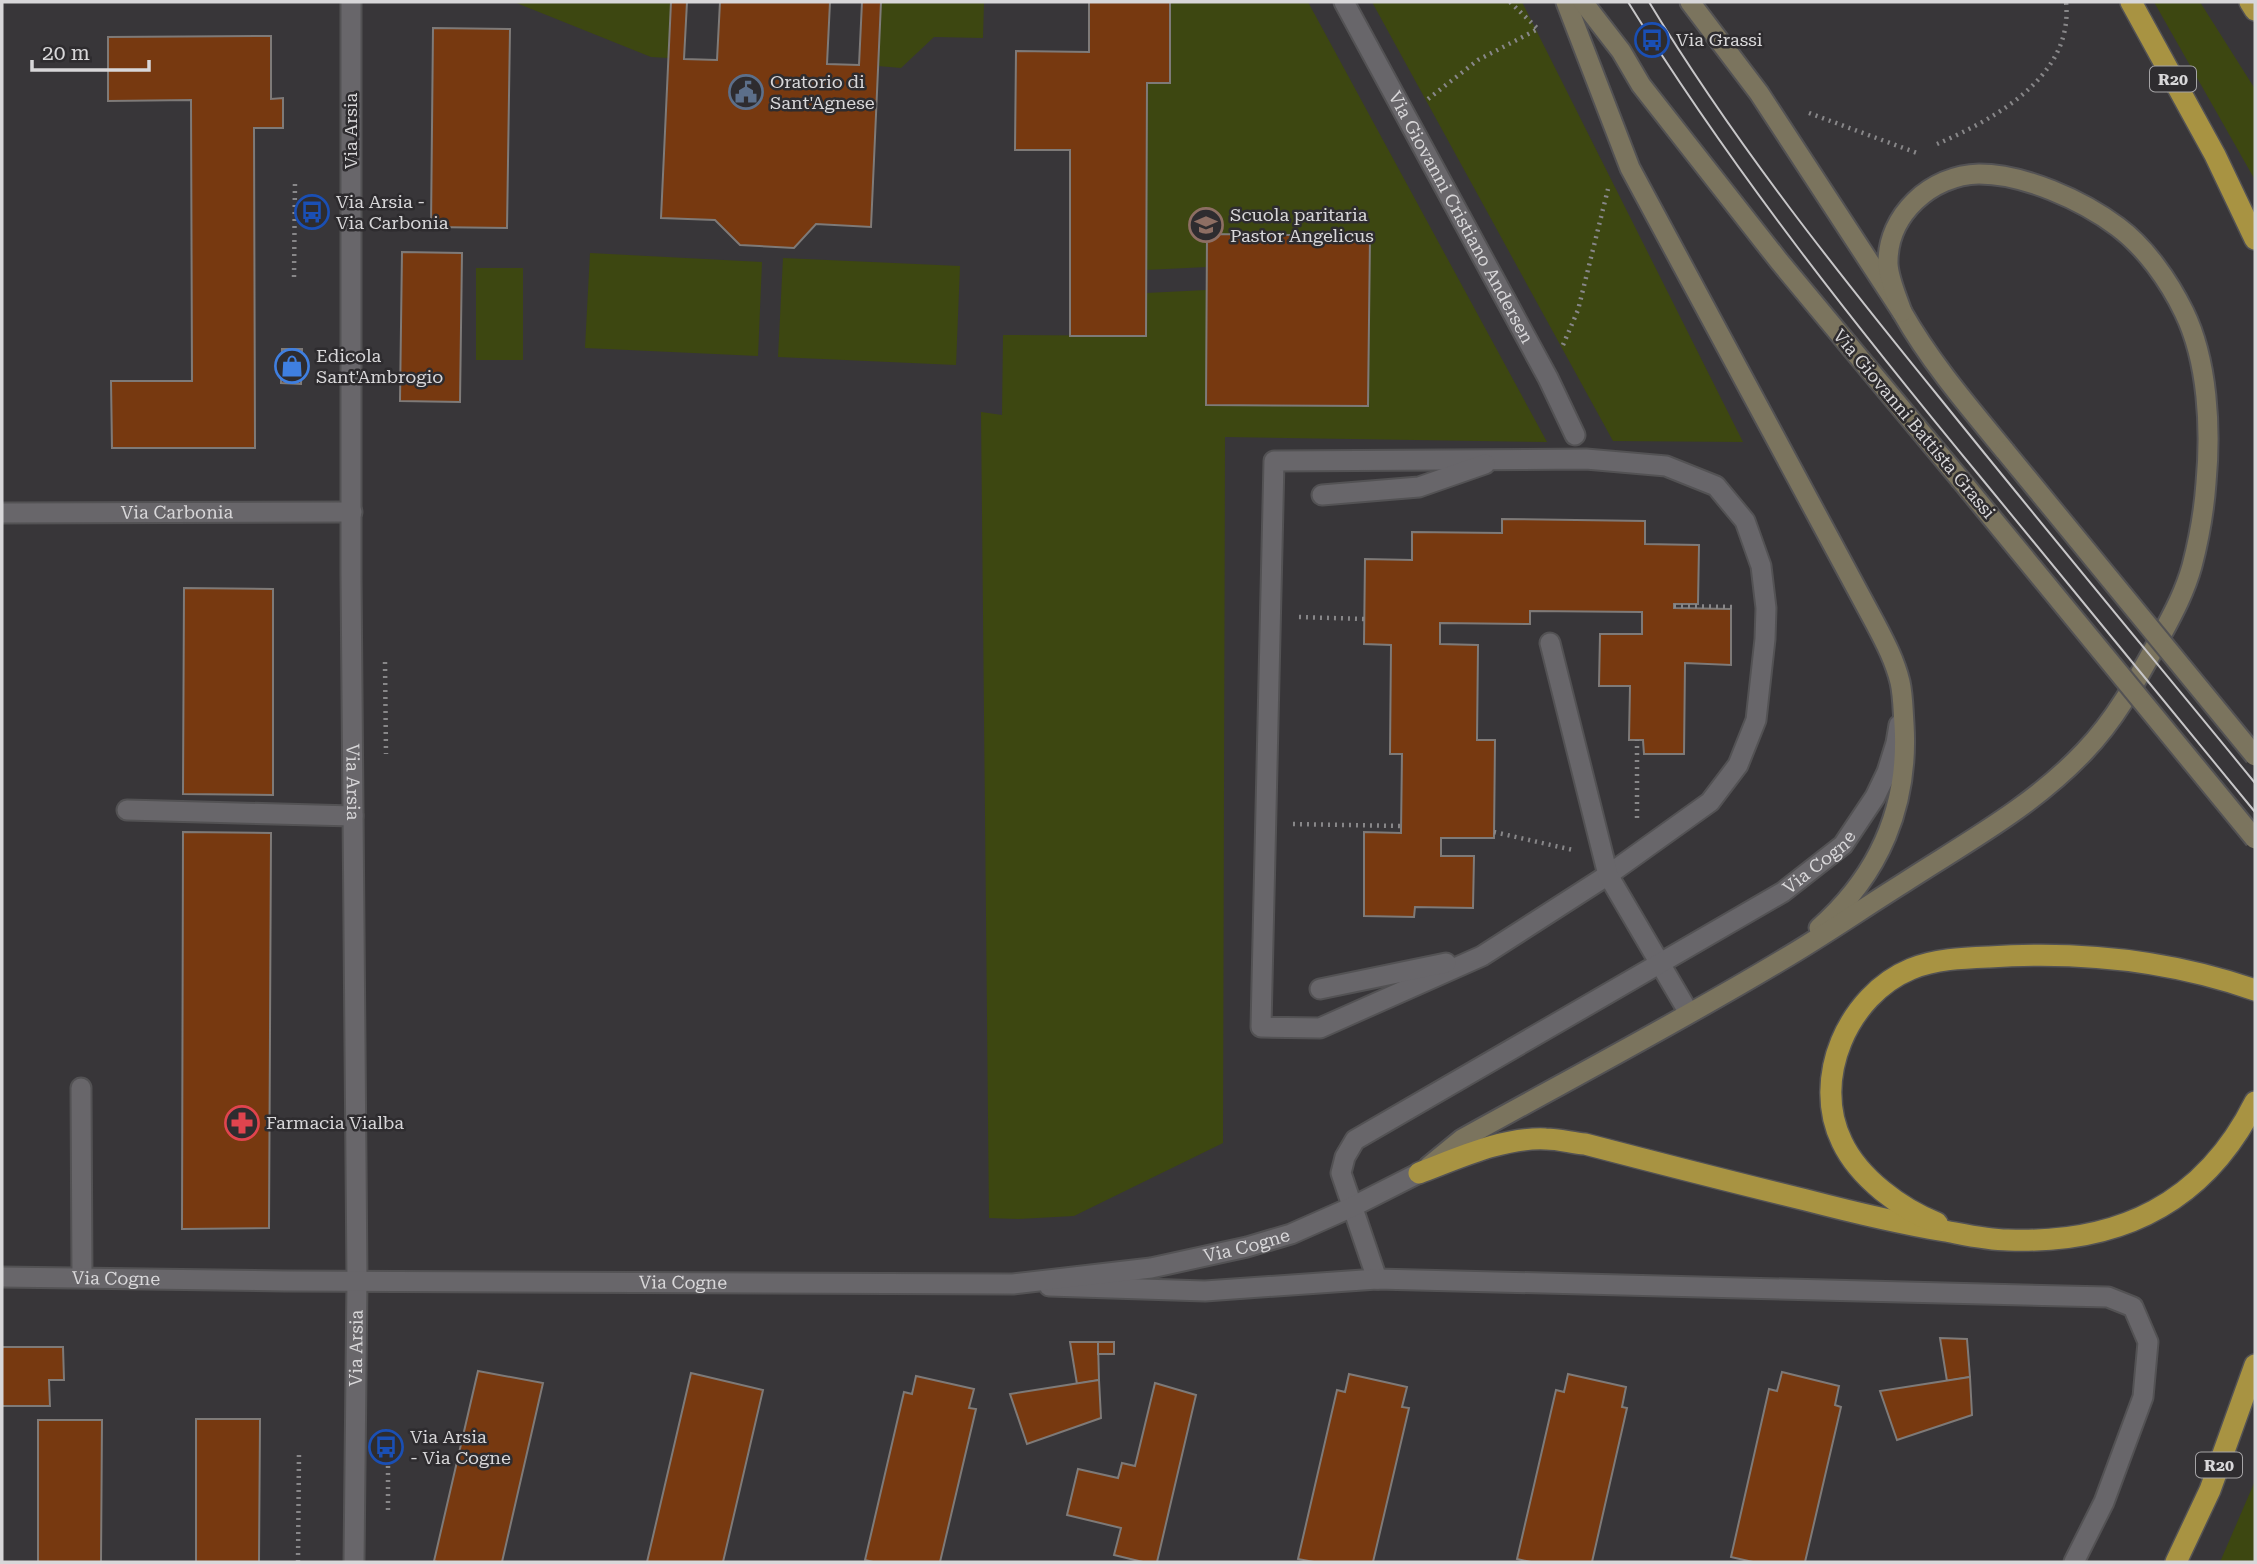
<svg xmlns="http://www.w3.org/2000/svg" width="2257" height="1564" viewBox="0 0 2257 1564" font-family="'Roboto Serif',serif">
<rect width="100%" height="100%" fill="#383639"/>
<g fill="#3d4711">
<polygon points="514,2 671,2 668,58 651,57"/>
<polygon points="881,2 984,2 983,38 934,37 901,68 878,66"/>
<polygon points="1170,2 1308,2 1547,442 1225,437 1223,1143 1074,1216 1018,1219 989,1218 981,412 1002,415 1003,335 1145,336 1146,293 1206,290 1206,405 1368,406 1369,236 1207,234 1207,267 1146,270 1147,83 1170,83"/>
<polygon points="1372,2 1522,2 1743,442 1613,441"/>
<polygon points="2154,2 2200,2 2255,89 2255,180"/>
<polygon points="590,253 762,262 758,356 585,348"/>
<polygon points="783,258 960,266 956,365 778,357"/>
<rect x="476" y="268" width="47" height="92"/>
<polygon points="2255,1481 2255,1562 2220,1562"/>
</g>
<g fill="#773910" stroke="#7e7a78" stroke-width="2">
<polygon points="671,2 687,2 684,59 717,60 720,2 830,2 827,64 859,65 862,2 881,2 871,227 816,224 794,248 740,245 715,220 661,218"/>
<polygon points="1089,2 1170,2 1170,83 1147,83 1146,336 1070,336 1070,150 1015,150 1016,51 1089,52"/>
<polygon points="433,28 510,29 507,228 431,227"/>
<polygon points="271,36 271,99 283,98 283,128 254,128 255,448 112,448 111,381 192,381 191,100 108,101 108,37"/>
<polygon points="1207,234 1370,236 1368,406 1206,405"/>
<polygon points="402,252 462,253 460,402 400,401"/>
<polygon points="282,349 302,349 301,384 281,383"/>
<polygon points="1502,519 1645,521 1645,544 1699,545 1698,604 1674,604 1674,608 1731,609 1731,665 1685,663 1684,754 1644,754 1643,740 1629,740 1630,686 1599,686 1600,634 1642,634 1642,612 1530,611 1530,624 1440,623 1440,644 1478,645 1477,740 1495,740 1494,838 1441,838 1441,856 1474,856 1473,908 1415,907 1414,917 1364,916 1364,832 1401,833 1402,754 1390,754 1391,645 1364,644 1365,559 1412,560 1412,532 1502,533"/>
<polygon points="184,588 273,589 273,795 183,794"/>
<polygon points="183,832 271,833 269,1228 182,1229"/>
<polygon points="1940,1338 1967,1339 1970,1377 1947,1381"/>
<polygon points="1070,1342 1098,1342 1099,1380 1077,1384"/>
<rect x="1098" y="1342" width="16" height="12"/>
<polygon points="2,1347 63,1347 64,1380 49,1380 50,1406 2,1406"/>
<polygon points="478,1371 543,1383 502,1562 437,1562 434,1561"/>
<polygon points="1782,1372 1839,1386 1835,1405 1841,1407 1805,1562 1753,1562 1731,1557 1769,1389 1777,1391"/>
<polygon points="691,1373 763,1390 723,1562 647,1562"/>
<polygon points="1349,1374 1407,1387 1402,1407 1409,1408 1373,1562 1314,1562 1298,1559 1337,1390 1345,1392"/>
<polygon points="1568,1374 1626,1387 1622,1407 1627,1408 1592,1562 1531,1562 1517,1559 1556,1390 1564,1392"/>
<polygon points="916,1376 974,1389 969,1408 976,1409 940,1562 873,1562 865,1560 904,1392 912,1394"/>
<polygon points="1970,1377 1972,1415 1897,1440 1880,1391"/>
<polygon points="1099,1380 1101,1418 1027,1444 1010,1394"/>
<polygon points="1155,1383 1196,1395 1157,1562 1143,1562 1114,1555 1121,1528 1067,1515 1078,1469 1118,1478 1122,1463 1135,1466"/>
<polygon points="196,1419 260,1419 259,1562 196,1562"/>
<polygon points="38,1420 102,1420 101,1562 38,1562"/>
</g>
<g fill="none" stroke-linecap="round" stroke-linejoin="round">
<g stroke="#535254" stroke-width="23">
<g id="service">
<polygon points="1586,459 1666,466 1716,486 1745,521 1761,566 1766,608 1765,639 1756,720 1738,765 1710,802 1608,875 1482,956 1320,1028 1261,1027 1274,461"/>
<polyline points="1322,495 1419,487 1485,464"/>
<polyline points="1550,643 1608,875 1689,1013"/>
<polyline points="127,810 353,816"/>
<polyline points="1320,989 1446,963"/>
<polyline points="81,1088 82,1277"/>
<path id="s1" d="M 1377,1279 L 1341,1173 L 1345,1157 L 1355,1140 L 1783,892 L 1843,845 L 1875,797 L 1887,772 L 1896,743 L 1899,725"/>
<polyline points="1049,1286 1205,1291 1377,1279 2108,1297 2133,1307 2148,1342 2143,1397 2104,1502 2074,1562"/>
</g>
</g>
<g stroke="#535254" stroke-width="23">
<g id="pedestrian">
<path id="s2" d="M 1344,2 L 1548,378 L 1575,435"/>
</g>
</g>
<g stroke="#535254" stroke-width="23">
<g id="minor">
<path id="s3" d="M 2,513 L 352,512"/>
<path id="s4" d="M 354,1562 L 357,1280"/>
</g>
</g>
<g stroke="#535254" stroke-width="23">
<g id="tertiary">
<path id="s5" d="M 351,2 L 351,576 L 357,1280"/>
<path id="s6" d="M 2,1277 L 285,1281 L 1013,1284 L 1151,1268 L 1247,1247 L 1291,1234 L 1352,1207 L 1419,1173"/>
</g>
</g>
<g stroke="#535254" stroke-width="23">
<g id="secondary">
<path d="M 1566,2 L 1630,168 L 1875,623 C 1885,642 1895,661 1900,682 C 1903,695 1903,710 1904,724 C 1909,805 1880,874 1819,928"/>
<polyline points="1583,2 1621,51 1641,85 1779,261 1960,479"/>
<path d="M 1690,2 L 1759,93 L 1902,312 C 1931,363 1968,406 2005,451"/>
<path d="M 1429,1166 L 1462,1139 C 1568,1080 1677,1023 1782,960 C 1823,936 1862,909 1902,884 C 1965,843 2032,807 2084,752 C 2117,718 2139,676 2162,634 C 2174,612 2185,591 2192,566 C 2199,539 2204,511 2206,483 C 2211,429 2208,361 2184,312 C 2169,281 2145,247 2118,227 C 2082,200 2024,174 1979,174 C 1931,175 1887,215 1888,264 C 1889,280 1897,297 1902,312"/>
</g>
</g>
<g stroke="#535254" stroke-width="24">
<g id="motorway">
<polyline points="2131,2 2215,155 2255,239"/>
<polyline points="2250,2 2255,10"/>
<path d="M 1419,1173 C 1459,1158 1503,1137 1546,1139 C 1559,1139 1572,1143 1585,1144 C 1658,1163 1732,1182 1806,1200 C 1852,1212 1898,1223 1945,1231 C 1966,1235 1987,1240 2008,1240 C 2119,1244 2204,1204 2255,1102"/>
<path d="M 1937,1223 C 1901,1209 1859,1178 1842,1142 C 1811,1079 1848,995 1911,969 C 1935,959 1963,958 1989,957 C 2080,951 2169,960 2255,990"/>
<polyline points="2176,1562 2210,1490 2255,1365"/>
</g>
</g>
<g stroke="#888789" stroke-width="4.5" stroke-dasharray="2 5" stroke-linecap="butt">
<polyline points="1428,99 1478,60 1538,29 1510,2"/>
<polyline points="1809,113 1917,153"/>
<path d="M 1937,144 C 1995,119 2074,76 2066,2"/>
<polyline points="294,277 295,181"/>
<polyline points="1563,345 1578,310 1608,189"/>
<polyline points="1674,606 1737,607"/>
<polyline points="1299,617 1364,619"/>
<polyline points="385,662 386,754"/>
<polyline points="1637,818 1637,740"/>
<polyline points="1293,824 1401,826"/>
<polyline points="1494,832 1573,850"/>
<polyline points="388,1466 388,1514"/>
<polyline points="298,1562 299,1452"/>
</g>
<use href="#service" stroke="#68666a" stroke-width="19"/>
<use href="#pedestrian" stroke="#68666a" stroke-width="19"/>
<use href="#minor" stroke="#68666a" stroke-width="19"/>
<use href="#tertiary" stroke="#68666a" stroke-width="19"/>
<use href="#secondary" stroke="#7b745e" stroke-width="19"/>
<use href="#motorway" stroke="#a89342" stroke-width="21"/>
<g stroke="#c7c6c8" stroke-width="2">
<path d="M 1628,2 C 1734,173 1859,330 1987,485 C 2076,594 2166,703 2255,812"/>
<path d="M 1649,2 C 1735,144 1839,274 1943,402 C 2046,530 2151,656 2255,783"/>
</g>
<g stroke="#535254" stroke-width="23" stroke-linecap="butt">
<g id="secondary-bridge">
<polyline points="2005,451 2255,756"/>
<polyline points="1960,479 2255,839"/>
</g>
</g>
<use href="#secondary-bridge" stroke="#7b745e" stroke-width="19"/>
</g>
<defs>
<g id="bus-ring" transform="scale(1.75)"><circle r="9.5" fill="#2e2c2f" stroke="#1a4fb4" stroke-width="1.5"/><path d="M-5-6H5V4H4V6H2V4H-2V6H-4V4H-5ZM-3.5-4V0h7V-4ZM-3.5 1.2v1.5H-2V1.2ZM2 1.2v1.5H3.5V1.2Z" fill="#1a4fb4"/></g>
<g id="civic-ring" transform="scale(1.75)"><circle r="9.5" fill="#2e2c2f" stroke="#5c6f8a" stroke-width="1.5"/><path d="M-.6-6.5H3V-4.5H.6V-3L4-1V1h2V6H-6V1h2V-1L-.6-3ZM-1.2 2.5V6h2.4V2.5Z" fill="#5c6f8a"/></g>
<g id="school-ring" transform="scale(1.75)"><circle r="9.5" fill="#2e2c2f" stroke="#8d6e63" stroke-width="1.5"/><path d="M0-5L7-2L0 1L-7-2ZM-4 1L0 2.5L4 1V4Q0 6-4 4Z" fill="#8d6e63"/></g>
<g id="shop-ring" transform="scale(1.75)"><circle r="9.5" fill="#2e2c2f" stroke="#3f7fe0" stroke-width="1.5"/><path d="M-5-2.5h2.3a2.7 3.5 0 0 1 5.4 0H5L5.5 6h-11ZM-1.5-2.5h3a1.5 2.3 0 0 0-3 0Z" fill="#3f7fe0"/></g>
<g id="pharmacy-ring" transform="scale(1.75)"><circle r="9.5" fill="#2e2c2f" stroke="#e0444e" stroke-width="1.5"/><path d="M-2-6h4v4h4v4h-4v4h-4v-4h-4v-4h4Z" fill="#e0444e"/></g>
</defs>
<g fill-rule="evenodd">
<use href="#bus-ring" x="1652" y="40"/>
<use href="#civic-ring" x="746" y="92"/>
<use href="#bus-ring" x="312" y="212"/>
<use href="#school-ring" x="1206" y="225"/>
<use href="#shop-ring" x="292" y="366"/>
<use href="#pharmacy-ring" x="242" y="1123"/>
<use href="#bus-ring" x="386" y="1447"/>
</g>
<g text-anchor="middle" stroke-width="5" stroke-linejoin="round" paint-order="stroke">
<g fill="#2e2c2f" stroke="#a5a4a6" stroke-width="2">
<rect x="2150" y="66.5" width="46" height="25" rx="5"/>
<rect x="2196" y="1452.5" width="46" height="25" rx="5"/>
</g>
<g font-size="16" font-weight="bold" fill="#d8d7d9">
<text x="2173" y="85">R20</text>
<text x="2219" y="1471">R20</text>
</g>
<g font-size="18" fill="#d8d7d9" stroke="#2e2c2f" text-anchor="start">
<text x="1676" y="46">Via Grassi</text>
<text x="770" y="88">Oratorio di<tspan x="770" dy="21">Sant'Agnese</tspan></text>
<text x="336" y="208">Via Arsia -<tspan x="336" dy="21">Via Carbonia</tspan></text>
<text x="1230" y="221">Scuola paritaria<tspan x="1230" dy="21">Pastor Angelicus</tspan></text>
<text x="316" y="362">Edicola<tspan x="316" dy="21">Sant'Ambrogio</tspan></text>
<text x="266" y="1129">Farmacia Vialba</text>
<text x="410" y="1443">Via Arsia<tspan x="410" dy="21">- Via Cogne</tspan></text>
</g>
<g font-size="18" fill="#d8d7d9" stroke="#2e2c2f">
<text transform="translate(351 131) rotate(-90)" y="6">Via Arsia</text>
<text dy="6" stroke="none"><textPath href="#s2" startOffset="245">Via Giovanni Cristiano Andersen</textPath></text>
<text transform="translate(1914 424) rotate(50)" y="6">Via Giovanni Battista Grassi</text>
<text dy="6" stroke="none"><textPath href="#s3" startOffset="175">Via Carbonia</textPath></text>
<text dy="6" stroke="none"><textPath href="#s5" startOffset="780">Via Arsia</textPath></text>
<text dy="6" stroke="none"><textPath href="#s1" startOffset="690">Via Cogne</textPath></text>
<text dy="6" stroke="none"><textPath href="#s6" startOffset="1248">Via Cogne</textPath></text>
<text dy="6" stroke="none"><textPath href="#s6" startOffset="114">Via Cogne</textPath></text>
<text dy="6" stroke="none"><textPath href="#s6" startOffset="681">Via Cogne</textPath></text>
<text dy="6" stroke="none"><textPath href="#s4" startOffset="214">Via Arsia</textPath></text>
</g>
</g>
<rect width="2257" height="1564" fill="none" stroke="#d8d7d9" stroke-width="7"/>
<path d="M32 60v10h117v-10" fill="none" stroke="#d8d7d9" stroke-width="3.5"/>
<text x="42" y="60" font-size="21" fill="#d8d7d9" stroke="#2e2c2f" stroke-width="5" paint-order="stroke">20 m</text>
</svg>
